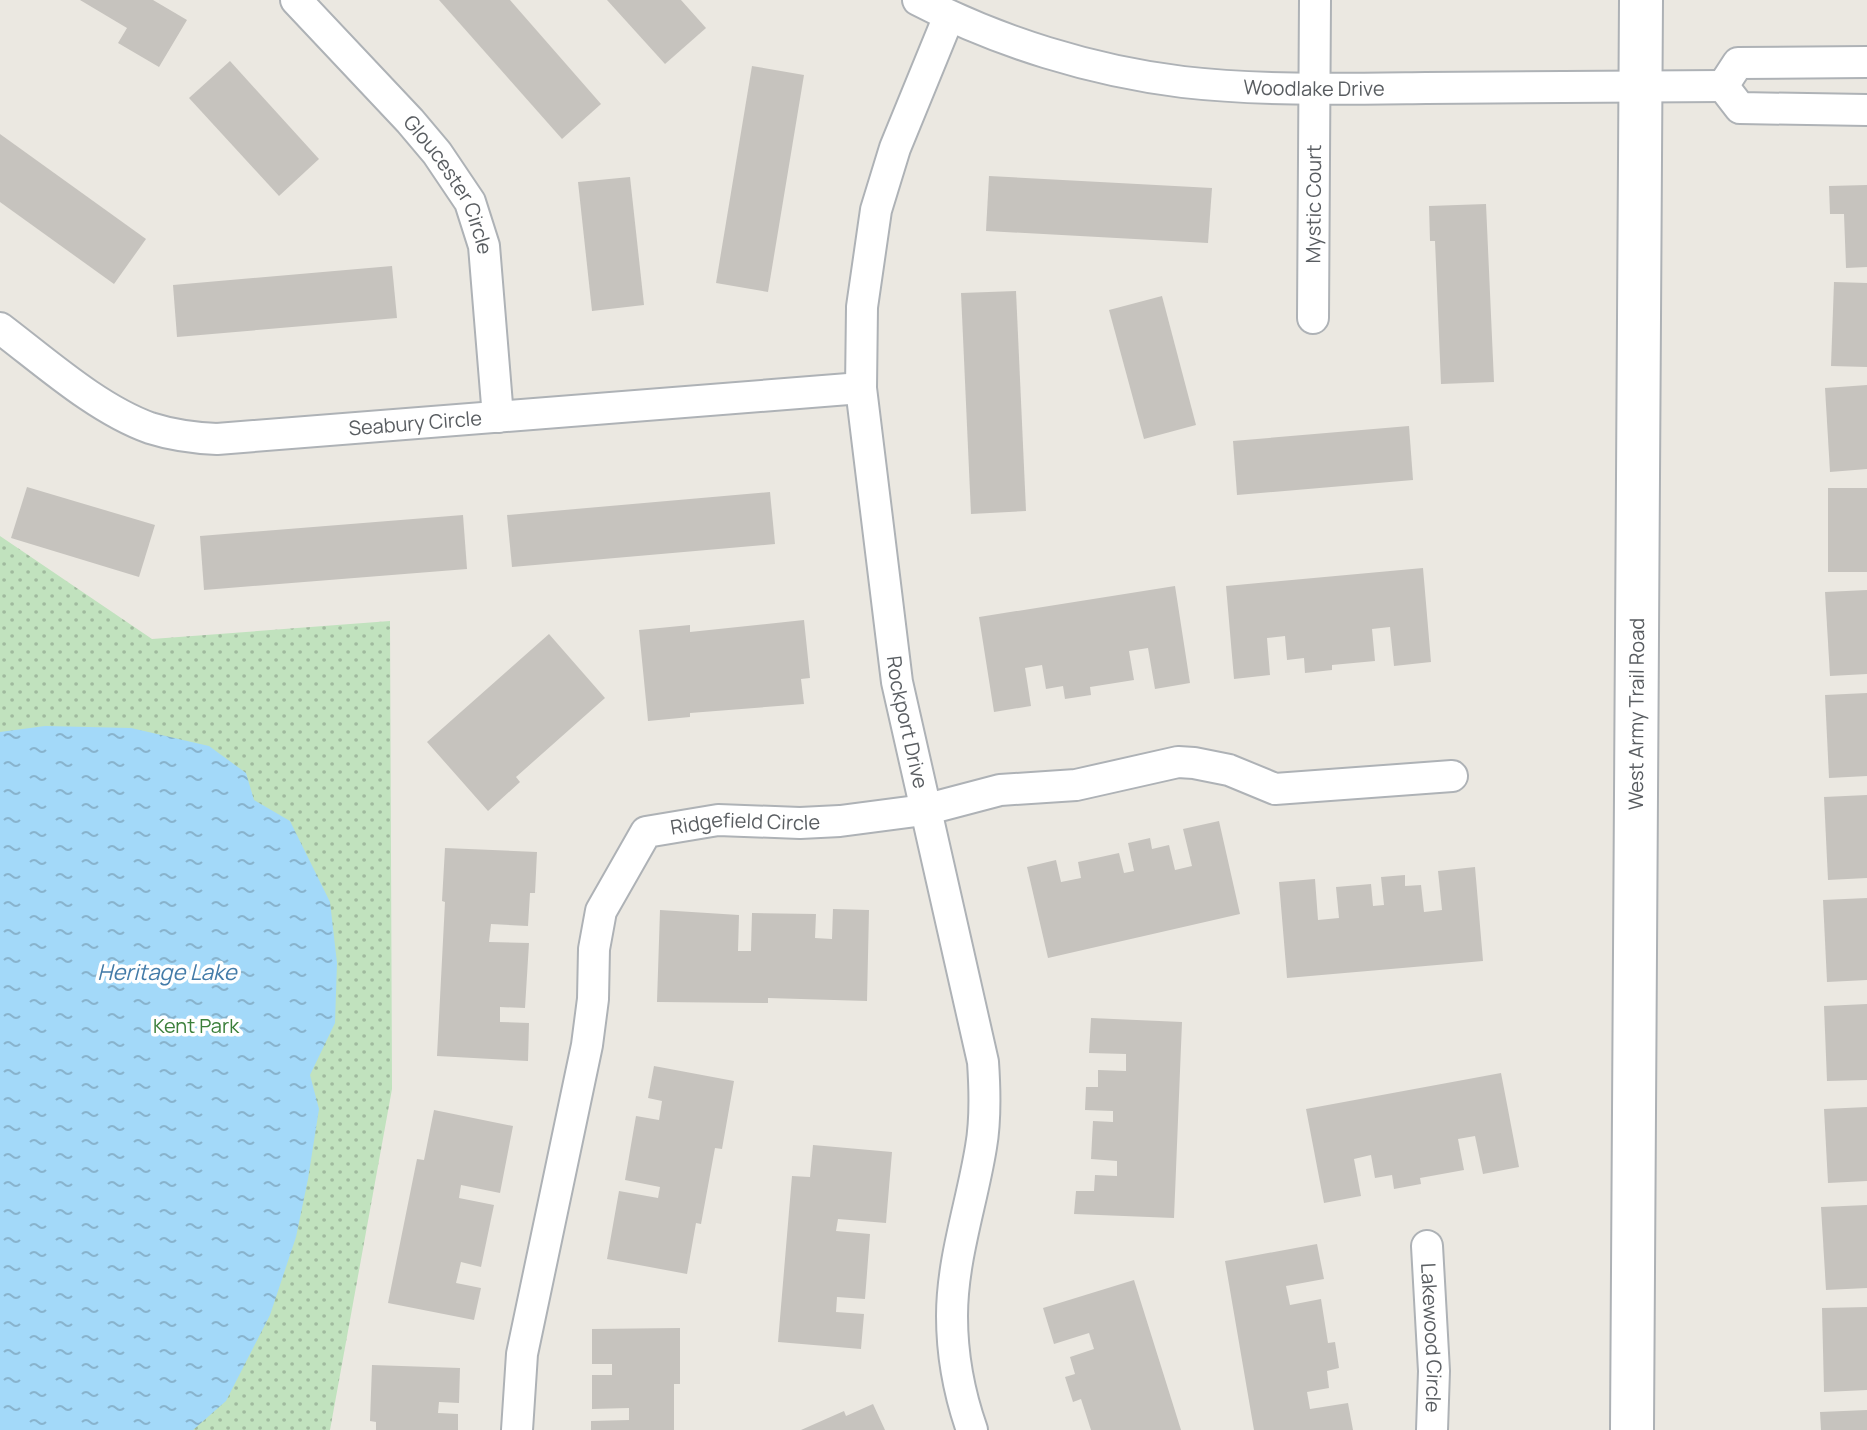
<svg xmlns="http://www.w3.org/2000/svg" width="1867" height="1430" viewBox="0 0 1867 1430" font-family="Manrope,sans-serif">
<defs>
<pattern id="green-dots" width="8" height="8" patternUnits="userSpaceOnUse" patternTransform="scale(2)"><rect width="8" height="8" fill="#c1e2be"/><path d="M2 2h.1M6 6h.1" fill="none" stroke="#a0ba9e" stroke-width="1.8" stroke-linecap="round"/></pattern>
<pattern id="water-ripples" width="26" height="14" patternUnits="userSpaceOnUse" patternTransform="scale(2)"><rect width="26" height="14" fill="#a3d9f9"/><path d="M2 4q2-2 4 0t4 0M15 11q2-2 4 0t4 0" fill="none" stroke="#88b3cd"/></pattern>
</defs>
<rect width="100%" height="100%" fill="#ebe8e1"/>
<polygon fill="url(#green-dots)" points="0,536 152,639 390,621 392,1089 330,1430 0,1430"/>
<polygon fill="url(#water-ripples)" points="45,726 131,728 209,746 246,773 254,800 290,821 330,902 337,963 335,1023 310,1075 319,1109 308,1179 296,1237 270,1315 226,1401 193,1430 0,1430 0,732"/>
<g fill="#c6c3be">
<polygon points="80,0 153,0 187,20 159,67 118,43 127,28"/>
<polygon points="439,0 510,0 601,104 562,139"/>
<polygon points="607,0 681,0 706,28 665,64"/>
<polygon points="230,61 319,159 279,196 189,98"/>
<polygon points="752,66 804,75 768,292 716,283"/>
<polygon points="0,134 146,239 114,284 0,202"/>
<polygon points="989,176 1212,188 1208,243 986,231"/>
<polygon points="630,177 644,305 592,311 578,182"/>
<polygon points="1867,185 1867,267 1846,268 1844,214 1830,214 1829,186"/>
<polygon points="1486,204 1494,382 1441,384 1435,241 1430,241 1429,206"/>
<polygon points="392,266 397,318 177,337 173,285"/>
<polygon points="1834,282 1867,283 1867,367 1831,366"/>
<polygon points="1016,291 1026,511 971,514 961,293"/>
<polygon points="1162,296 1196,425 1144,439 1109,310"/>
<polygon points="1867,385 1867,469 1830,472 1825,388"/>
<polygon points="1409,426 1413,480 1237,495 1233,441"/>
<polygon points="27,487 155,525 139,577 11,538"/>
<rect x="1828" y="488" width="39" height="84"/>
<polygon points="770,492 775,544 512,567 507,515"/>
<polygon points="463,515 467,569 204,590 200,536"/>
<polygon points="1423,568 1431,662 1394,666 1390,627 1372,629 1375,661 1332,665 1332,670 1305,673 1304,658 1287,660 1285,636 1267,638 1270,675 1234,679 1226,586"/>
<polygon points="1175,586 1190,683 1155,689 1148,648 1129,651 1134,680 1090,687 1091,695 1065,699 1063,686 1046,689 1042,665 1025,668 1031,706 994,712 979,617"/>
<polygon points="1867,590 1867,674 1830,676 1825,592"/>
<polygon points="804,620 810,678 801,679 804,704 690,713 690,717 648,721 639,630 690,625 690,632"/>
<polygon points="549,634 605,698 516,777 520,782 488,811 427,742"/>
<polygon points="1867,693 1867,776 1829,778 1825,695"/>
<polygon points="1867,795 1867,878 1828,880 1824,797"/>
<polygon points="1219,821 1240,914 1048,958 1027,867 1056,860 1061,882 1081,878 1078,862 1119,853 1124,873 1134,871 1128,843 1150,838 1152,849 1169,845 1175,870 1192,866 1183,829"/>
<polygon points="445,848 537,852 535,893 530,893 528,926 491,924 489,942 529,943 525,1008 500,1007 500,1022 529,1023 528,1061 437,1056 445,902 442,901"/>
<polygon points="1475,867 1483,961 1287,978 1279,882 1315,879 1318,920 1339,918 1336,887 1371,884 1373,906 1384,905 1381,877 1405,875 1405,886 1421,885 1424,912 1442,910 1438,871"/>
<polygon points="1867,898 1867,980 1827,982 1823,900"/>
<polygon points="833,909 869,910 867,1001 768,998 768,1003 657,1002 660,910 739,915 738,951 751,951 752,913 816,914 815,938 832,939"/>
<polygon points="1867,1004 1867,1080 1827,1081 1824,1006"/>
<polygon points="1091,1018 1182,1022 1174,1218 1074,1214 1076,1191 1094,1191 1095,1175 1117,1176 1117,1161 1091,1159 1093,1121 1113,1122 1113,1111 1085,1110 1086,1087 1098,1087 1098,1070 1126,1071 1126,1054 1089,1053"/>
<polygon points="654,1066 734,1081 722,1149 715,1148 701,1224 696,1223 687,1274 607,1259 619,1191 658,1198 660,1187 625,1180 636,1116 659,1120 662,1101 648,1098"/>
<polygon points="1501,1073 1519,1167 1483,1174 1475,1136 1458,1139 1464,1170 1420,1178 1421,1184 1394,1189 1392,1175 1375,1178 1371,1155 1354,1159 1361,1196 1324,1203 1306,1109"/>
<polygon points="1867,1107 1867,1181 1828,1183 1824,1109"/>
<polygon points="434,1110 513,1126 500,1193 461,1185 459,1198 494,1205 481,1267 461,1262 456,1283 481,1288 474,1320 388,1303 417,1159 424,1160"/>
<polygon points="813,1145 892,1152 886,1223 838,1219 836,1231 870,1234 865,1299 837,1297 836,1312 864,1314 861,1349 778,1342 792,1176 810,1177"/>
<polygon points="1867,1205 1867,1288 1826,1290 1821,1207"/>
<polygon points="1317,1244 1324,1279 1286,1286 1290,1305 1321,1299 1328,1343 1335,1342 1339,1368 1327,1371 1329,1388 1307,1392 1310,1409 1348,1403 1353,1430 1254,1430 1225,1261"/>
<polygon points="1134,1280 1181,1430 1091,1430 1081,1399 1073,1402 1065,1377 1075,1374 1070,1357 1094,1349 1089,1333 1054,1344 1043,1308"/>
<polygon points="1867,1307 1867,1390 1824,1392 1822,1308"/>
<polygon points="680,1328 680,1384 674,1384 674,1430 591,1430 591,1421 629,1420 629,1408 592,1409 592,1375 612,1375 612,1364 592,1364 592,1329"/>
<polygon points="372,1365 460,1368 459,1403 439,1402 438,1413 458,1414 458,1430 376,1430 376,1422 370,1421"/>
<polygon points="873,1404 885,1430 801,1430 844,1411 846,1416"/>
<polygon points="1867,1410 1867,1430 1821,1430 1820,1412"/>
</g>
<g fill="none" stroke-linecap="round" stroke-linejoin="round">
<g stroke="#aeb2b6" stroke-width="34">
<g id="street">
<path id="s1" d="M 296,0 L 410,121 L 437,153 L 470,202 L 484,246 L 498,417"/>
<path id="s2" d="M 918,0 C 998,42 1093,71 1183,82 C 1263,91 1345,89 1426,88 C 1525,88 1624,87 1723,86"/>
<path id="s3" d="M 949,16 L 895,148 L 876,210 L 862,307 L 861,388 L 897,682 L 983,1062 C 985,1091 986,1119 981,1147 C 972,1203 952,1259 952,1316 C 952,1356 959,1393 972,1430"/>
<polyline points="1723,86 1738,63 1867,62"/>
<polyline points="1723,86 1740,108 1867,110"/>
<path id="s4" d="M 1313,318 L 1315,0"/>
<path id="s5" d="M 0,328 C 45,362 97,409 150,428 C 172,435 194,438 217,439 L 861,388"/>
<path id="s6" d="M 1427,1246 L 1434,1371 L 1432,1430"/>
<path id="s7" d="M 517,1430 L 522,1354 L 587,1045 L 593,999 L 594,949 L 601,911 L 646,832 L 718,820 L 800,823 L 840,821 L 924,810 L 1000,790 L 1076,785 L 1178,762 L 1194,763 L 1229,770 L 1275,789 L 1452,776"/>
</g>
</g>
<g stroke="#adb1b5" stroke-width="46">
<g id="secondary">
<path id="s8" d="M 1632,1430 L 1641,0"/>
</g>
</g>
<use href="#street" stroke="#fff" stroke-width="30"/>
<use href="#secondary" stroke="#fff" stroke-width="42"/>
</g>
<g text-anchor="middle" stroke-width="7" stroke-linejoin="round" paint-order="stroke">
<g font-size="20" fill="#595d61" stroke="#fff">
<text dy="7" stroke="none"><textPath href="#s2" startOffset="410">Woodlake Drive</textPath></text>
<text dy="7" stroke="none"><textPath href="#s1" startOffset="242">Gloucester Circle</textPath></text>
<text dy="7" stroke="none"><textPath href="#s4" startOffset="114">Mystic Court</textPath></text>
<text dy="7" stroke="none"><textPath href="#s5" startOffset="448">Seabury Circle</textPath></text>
<text dy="7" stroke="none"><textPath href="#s8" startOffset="716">West Army Trail Road</textPath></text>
<text dy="7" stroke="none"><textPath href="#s3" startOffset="724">Rockport Drive</textPath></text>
<text dy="7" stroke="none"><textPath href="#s7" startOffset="718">Ridgefield Circle</textPath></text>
<text dy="7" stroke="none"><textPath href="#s6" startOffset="92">Lakewood Circle</textPath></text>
</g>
<g font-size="20" fill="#3b7f3a" stroke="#fff">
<text x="196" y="1033">Kent Park</text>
</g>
<g font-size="22" font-style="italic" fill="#437ba8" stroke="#fff">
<text x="167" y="980">Heritage Lake</text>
</g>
</g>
</svg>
